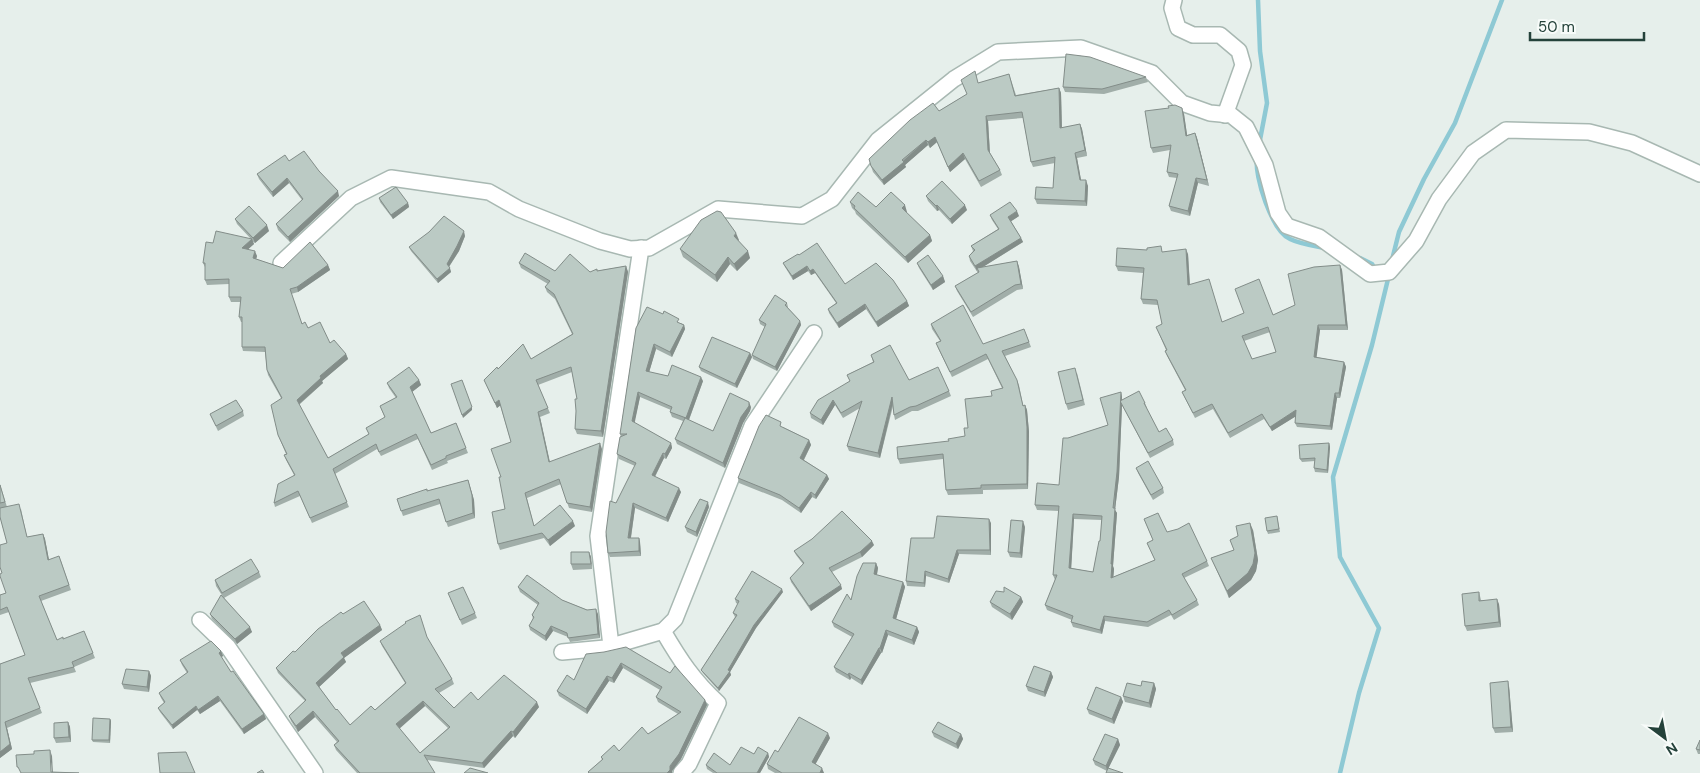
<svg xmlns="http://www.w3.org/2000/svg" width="1700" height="773" viewBox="0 0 1700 773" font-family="'DM Sans',sans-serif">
<rect width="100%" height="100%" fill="#e6efeb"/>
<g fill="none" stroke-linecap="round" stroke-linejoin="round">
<g stroke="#8ec9d4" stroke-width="4.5">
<polyline points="1258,0 1260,51 1267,103 1259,145"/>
<path d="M 1257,157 C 1254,177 1272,231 1290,239 C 1300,244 1314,246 1325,248"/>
<polyline points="1360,258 1372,264 1376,270"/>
<polyline points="1392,260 1399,232 1424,179 1455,123 1502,0"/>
<polyline points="1340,773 1359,693 1379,628 1340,557 1333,477 1372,345 1389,275"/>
</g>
<g stroke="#a8b8b2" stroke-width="18">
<g id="minor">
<polyline points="1174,0 1172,8 1178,28 1193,35 1220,35 1239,51 1243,65 1225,115"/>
<polyline points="281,263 351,198 391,178 489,192 519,209 600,241 630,249 649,248 718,209 802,216 832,199 878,140 954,79 998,52 1081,48 1152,73 1182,103 1210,113 1231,115 1246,127 1265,165 1278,213 1287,226 1319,237 1370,274 1389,272 1416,241 1439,199 1473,153 1506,130 1589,132 1632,143 1700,174"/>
<polyline points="200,620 228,647 315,773"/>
<path d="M 663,631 C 680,660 693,680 718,703 L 689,764 L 681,773"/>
<polyline points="611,646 598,536 641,248"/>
<polyline points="562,652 605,648 663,631 675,619 752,426 814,333"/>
</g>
</g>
<use href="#minor" stroke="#fff" stroke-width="15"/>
</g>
<g fill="#a1aea9" fill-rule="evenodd">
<polygon points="1009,74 1016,95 1059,88 1061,93 1062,128 1080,124 1082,129 1087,156 1077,158 1081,180 1088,186 1087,206 1037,204 1035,199 1053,188 1055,163 1033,167 1031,162 1023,118 988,121 990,153 1000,170 1002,175 981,187 965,159 950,172 937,142 930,148 928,145 905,165 906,167 884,185 873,172 871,166 939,111 967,94 979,83"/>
<polygon points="1146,77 1148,82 1104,94 1065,92 1063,87"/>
<polygon points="1184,114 1187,135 1195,133 1197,138 1209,186 1198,183 1190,216 1171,211 1169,206 1177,178 1169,177 1167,172 1170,150 1153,153 1151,148"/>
<polygon points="289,161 319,171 339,196 290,242 278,230 276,224 302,200 289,183 273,197 259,179 257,174"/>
<polygon points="926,196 967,210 952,224 939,210 937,211 928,201"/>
<polygon points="379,198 408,203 409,207 393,219 380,202"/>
<polygon points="850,202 876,207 907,212 906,213 930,235 932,241 908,263 856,214 855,211 852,208"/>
<polygon points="990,215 1019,216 1011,221 1021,238 1023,242 983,267 1017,261 1019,267 1023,289 1017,290 973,317 957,291 955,286 978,273 970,261 969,256 973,251 971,246 998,229 992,220"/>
<polygon points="235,219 269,231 255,243 252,241 254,244 248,249 257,256 256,259 283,268 328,265 330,270 298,292 291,294 302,324 346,354 348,359 322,381 323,383 299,405 328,458 369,434 366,428 385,418 380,406 396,398 389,388 387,383 419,380 421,385 412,392 431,433 456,423 468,453 447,461 448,463 432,470 418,439 381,456 377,449 335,474 349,507 312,523 300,496 275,507 274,503 294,475 286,460 284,455 286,454 278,435 281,398 268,375 267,370 265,352 243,351 242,347 242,322 241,322 239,317 241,302 231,302 229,297 229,284 207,285 205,280 205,267 203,263 213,243 251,239 237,224"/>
<polygon points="465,236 459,251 449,267 451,272 438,283 411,251 409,247"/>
<polygon points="739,240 738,241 750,258 737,271 730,264 717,282 683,257 680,249"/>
<path d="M 1163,252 L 1188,254 L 1190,284 L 1222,322 L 1273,315 L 1295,305 L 1340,265 L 1342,270 L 1348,330 L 1320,330 L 1316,357 L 1344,362 L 1346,367 L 1340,398 L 1337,398 L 1332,430 L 1297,427 L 1295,423 L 1296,416 L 1272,431 L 1264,419 L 1230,438 L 1213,409 L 1195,418 L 1182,392 L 1185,390 L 1167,356 L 1165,351 L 1166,350 L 1156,327 L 1162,324 L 1158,305 L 1143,304 L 1141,299 L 1143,273 L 1118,271 L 1116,266 ZM 1270,332 L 1276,352 L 1252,359 L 1244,341 Z"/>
<polygon points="799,255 845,284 907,301 909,306 878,327 866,309 839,328 829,313 828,309 836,303 815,273 811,275 808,271 793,280 785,267 783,263"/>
<polygon points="519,263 555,271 590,272 626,266 628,272 603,437 577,434 575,429 577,399 572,372 538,385 550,413 540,417 550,462 602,449 592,512 569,508 561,484 527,498 534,526 575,526 550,546 544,538 500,550 498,544 505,509 501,477 511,442 500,405 497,408 484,380 498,369 531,359 572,334 555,299 547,292 545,287 548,284 521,268"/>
<polygon points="917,263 943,276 945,282 933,290 919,268"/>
<polygon points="787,303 788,307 788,308 800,321 801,325 777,371 753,359 752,355 765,327 760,324 759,320"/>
<polygon points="681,323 684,325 685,329 672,357 656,349 649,372 668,376 703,381 689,420 713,431 751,407 750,411 743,423 725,468 677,444 675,439 683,421 672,417 670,412 671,410 640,397 634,423 671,443 672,448 666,459 664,458 655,477 681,492 668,522 635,508 631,538 639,538 640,542 641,556 610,557 608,553 616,503 635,466 619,459 617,454 621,436 620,434 636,328"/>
<polygon points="931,324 983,344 1026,334 1031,347 1005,356 1019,385 1023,405 1025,405 1027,410 1029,432 1028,489 983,490 983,494 948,495 946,490 943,459 900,464 898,459 965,436 968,428 992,396 1002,388 988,359 952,377 938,348 936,343 940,341 932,329"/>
<polygon points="750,353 752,357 737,388 701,371 699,367"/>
<polygon points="871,355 909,380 949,391 951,396 918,411 912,411 895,420 894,415 893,406 880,458 849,451 847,446 860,408 843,418 835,405 823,425 811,418 810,413 850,381 847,375 873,362"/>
<polygon points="1077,373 1085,405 1068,410 1066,404"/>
<path d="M 1121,392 L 1122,397 L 1122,400 L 1145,403 L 1147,408 L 1146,408 L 1159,432 L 1173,440 L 1174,445 L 1150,458 L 1122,405 L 1119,477 L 1115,510 L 1117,513 L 1113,566 L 1114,569 L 1113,577 L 1155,560 L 1147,543 L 1153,540 L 1144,519 L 1167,532 L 1207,561 L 1209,566 L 1184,578 L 1197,600 L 1199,605 L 1174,620 L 1171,615 L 1148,627 L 1105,621 L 1102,634 L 1073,627 L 1071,622 L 1072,620 L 1047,610 L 1045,605 L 1055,580 L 1053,575 L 1059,511 L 1037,510 L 1035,505 L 1059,485 L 1068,438 L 1108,425 ZM 1074,519 L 1102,520 L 1100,541 L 1093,572 L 1071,568 Z"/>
<polygon points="243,411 244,416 218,431 210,414"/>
<polygon points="783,427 809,440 811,445 804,460 827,475 829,479 816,499 812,497 801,513 782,500 739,483 738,478"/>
<polygon points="1329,443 1330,447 1328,473 1315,472 1314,468 1315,461 1302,462 1300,459"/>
<polygon points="1136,468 1163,488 1164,493 1153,500 1138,473"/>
<polygon points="468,480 474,500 475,518 448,527 440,504 403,516 397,499"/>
<polygon points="0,484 7,507 21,509 27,537 43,534 45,539 49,560 61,561 71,590 41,601 57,640 63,639 93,653 95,658 74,667 76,672 30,683 42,713 7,728 12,749 0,758 0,664 25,655 9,612 0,615 0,595 6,593 2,573 7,543 0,517"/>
<polygon points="709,507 697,537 687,532 685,527"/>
<polygon points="1277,516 1280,532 1268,534 1267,531"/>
<polygon points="991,523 991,555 959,554 949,583 926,576 925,587 907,586 906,581 934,538"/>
<polygon points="1025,527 1022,558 1010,557 1008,552"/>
<polygon points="1253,530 1258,560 1256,571 1251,580 1229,598 1211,558 1234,550 1230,540"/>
<polygon points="874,545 862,557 832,572 842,589 811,611 791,582 790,578 803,564 796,555 794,551"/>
<polygon points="589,552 591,557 592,569 573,570 571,564"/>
<polygon points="876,563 878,568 877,575 903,582 905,587 896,619 917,627 919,632 914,645 888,635 882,653 881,653 862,685 851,678 850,680 836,672 834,667 852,637 834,627 832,622 851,600"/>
<polygon points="259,572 261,577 224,598 252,632 237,644 212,619 210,614 223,597 216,586 215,580"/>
<polygon points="518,587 562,600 598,614 600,638 570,642 568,637 553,631 546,641 530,630 529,626 533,619 532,615 538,605 520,592"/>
<polygon points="783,592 756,628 730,672 731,675 719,691 703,673 701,670 735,617 733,613 738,604 736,603 735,599"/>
<polygon points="1479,592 1481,600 1499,604 1501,627 1467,631 1465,626"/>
<polygon points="1021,597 1023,602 1012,620 992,607 990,602"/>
<polygon points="450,598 475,613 477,618 462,625"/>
<path d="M 343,614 L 380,625 L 382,630 L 344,658 L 346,662 L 319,687 L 336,710 L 350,725 L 375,710 L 405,683 L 382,646 L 380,641 L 427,638 L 452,679 L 454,684 L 439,693 L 454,708 L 478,700 L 539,707 L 515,738 L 513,736 L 484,768 L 427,760 L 435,773 L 357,773 L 336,750 L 334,745 L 337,742 L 315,717 L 298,732 L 291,721 L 289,716 L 305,701 L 278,673 L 276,668 ZM 425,706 L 448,728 L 420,753 L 399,728 Z"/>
<polygon points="221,651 223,656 221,657 231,672 264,714 266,719 244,734 220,701 200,714 197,710 173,729 160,712 158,708 164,703 161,698 159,693 187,673 182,665 180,660"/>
<polygon points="604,652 705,700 707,705 681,759 672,771 672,773 589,773 588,772 602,760 601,757 619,751 648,734 678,714 658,702 656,697 660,690 623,668 614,683 609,681 587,714 559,696 557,691 574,680"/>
<polygon points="149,671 151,676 149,692 124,689 122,684"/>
<polygon points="1051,672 1053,677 1045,697 1028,691 1026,686"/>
<polygon points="1154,683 1156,689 1151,708 1125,702 1123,696 1141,686"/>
<polygon points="1509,686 1513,732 1495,733 1493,728"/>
<polygon points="1121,697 1123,702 1114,724 1089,714 1087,709"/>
<polygon points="110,719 111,721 110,743 93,742 92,740"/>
<polygon points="68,722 70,727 71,742 56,743 54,738"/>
<polygon points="932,732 961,734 963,739 958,749 934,737"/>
<polygon points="830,738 815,764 824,773 775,773 768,769 767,764 778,752"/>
<polygon points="1118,739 1120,745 1107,771 1095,765 1093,760"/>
<polygon points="1700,740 1700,754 1698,754 1696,749"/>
<polygon points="768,753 769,757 760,773 713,773 707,769 706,765 730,765 754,754"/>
</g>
<g fill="#838d89">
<polygon points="1059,88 1061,93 1062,133 1060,128"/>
<polygon points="1182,108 1184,114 1188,141 1186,136"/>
<polygon points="986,116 988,121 990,155 988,150"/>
<polygon points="1080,124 1082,129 1087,156 1085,150"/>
<polygon points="1195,133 1197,138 1209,186 1207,180"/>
<polygon points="935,137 937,142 930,148 928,142"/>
<polygon points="926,140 928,145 905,165 906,167 884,185 882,180"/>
<polygon points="963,153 965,159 950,172 948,167"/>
<polygon points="1075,153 1077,158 1082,185 1080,180"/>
<polygon points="287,178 289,183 273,197 272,192"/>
<polygon points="1196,178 1198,183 1190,216 1188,211"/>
<polygon points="1086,180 1088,186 1087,206 1085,201"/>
<polygon points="338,191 339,196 290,242 288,237"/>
<polygon points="408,203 409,207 393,219 391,215"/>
<polygon points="905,205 907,212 904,215 902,208"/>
<polygon points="937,205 939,210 937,211 936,206"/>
<polygon points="965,205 967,210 952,224 950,219"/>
<polygon points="1017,211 1019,216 1010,222 1008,217"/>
<polygon points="267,225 269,231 255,243 253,238"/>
<polygon points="464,231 465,236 459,251 448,268 447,264"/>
<polygon points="736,233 739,240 736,243 734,236"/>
<polygon points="930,235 932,241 908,263 905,257"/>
<polygon points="1021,238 1023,242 978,270 977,268 977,271 975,266"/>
<polygon points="252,239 254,244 244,253 242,248"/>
<polygon points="1186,249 1188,254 1190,289 1188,285"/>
<polygon points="255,251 257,256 255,263 253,258"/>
<polygon points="748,251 750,258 737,271 734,264"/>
<polygon points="728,257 730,264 717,282 715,275"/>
<polygon points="1017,261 1019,267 1023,289 1021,284"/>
<polygon points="328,265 330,270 298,292 297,287"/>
<polygon points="1340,265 1342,270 1348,330 1346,325"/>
<polygon points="626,266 628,272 603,437 601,431"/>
<polygon points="807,266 808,271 793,280 792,276"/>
<polygon points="450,268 451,272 438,283 437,279"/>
<polygon points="813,269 815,273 811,275 810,271"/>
<polygon points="943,276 945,282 933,290 931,285"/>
<polygon points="907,301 909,306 878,327 876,322"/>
<polygon points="865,304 866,309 839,328 837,323"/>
<polygon points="800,321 801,325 777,371 775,367"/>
<polygon points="684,325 685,329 672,357 670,352"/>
<polygon points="1318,325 1320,330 1316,362 1314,357"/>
<polygon points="654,344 656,349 648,376 646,371"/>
<polygon points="750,353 752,357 737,388 735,384"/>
<polygon points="346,354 348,359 322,381 323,383 298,405 297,400 320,376"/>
<polygon points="1344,362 1346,367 1340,398 1339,393"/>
<polygon points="701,377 703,381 688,422 686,418"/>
<polygon points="419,380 421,385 412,392 410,387"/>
<polygon points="638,392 640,397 634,426 632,421"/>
<polygon points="1121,392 1122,397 1122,404 1120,401 1122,405 1119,477 1115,510 1117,513 1113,566 1114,569 1113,583 1111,578 1111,564"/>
<polygon points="1335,393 1337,398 1332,430 1330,426"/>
<polygon points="892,397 893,402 880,458 878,453"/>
<polygon points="499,400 501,405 497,408 495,403"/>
<polygon points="833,400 835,405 823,425 821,420"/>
<polygon points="749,402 751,407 750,411 743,423 725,468 723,463 741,417"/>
<polygon points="1025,405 1027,410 1029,432 1028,489 1027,484"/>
<polygon points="472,407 472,410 463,418 462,415"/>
<polygon points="1296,410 1298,415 1272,431 1270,427"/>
<polygon points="538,412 540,417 551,468 549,462"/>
<polygon points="809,440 811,445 802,463 800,458"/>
<polygon points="600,443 602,449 592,512 590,507"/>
<polygon points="671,443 672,448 666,459 665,454"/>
<polygon points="1329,443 1330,447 1328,473 1327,470"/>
<polygon points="663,453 664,458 653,480 652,475"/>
<polygon points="827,475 829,479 816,499 815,495"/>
<polygon points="468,480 474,500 475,518 473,513"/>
<polygon points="679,488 681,492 668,522 666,518"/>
<polygon points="811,492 812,497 801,513 799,508"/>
<polygon points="708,502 709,507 697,537 696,532"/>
<polygon points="633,503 635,508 630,543 628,538"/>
<polygon points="1073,514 1074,519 1071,572 1069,568"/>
<polygon points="989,519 991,523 991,555 990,550"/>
<polygon points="573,521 575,526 550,546 548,540"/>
<polygon points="1023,521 1025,527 1022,558 1020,553"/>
<polygon points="1250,523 1253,530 1258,560 1256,571 1251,580 1229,598 1227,591"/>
<polygon points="43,534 45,539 50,565 48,560"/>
<polygon points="639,538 640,542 641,556 639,551"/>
<polygon points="872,541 874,545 862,557 860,552"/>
<polygon points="957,550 959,554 949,583 948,579"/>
<polygon points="589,552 591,557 592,569 591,564"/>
<polygon points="876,563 878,568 876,579 874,574"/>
<polygon points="925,571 926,576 925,587 924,583"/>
<polygon points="903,582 905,587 895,623 893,618"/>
<polygon points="841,585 842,589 811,611 809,606"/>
<polygon points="782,589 783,592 756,628 730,672 731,675 719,691 718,688 754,625"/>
<polygon points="1021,597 1023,602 1012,620 1010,614"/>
<polygon points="1497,599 1499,604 1501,627 1499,622"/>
<polygon points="596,609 598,614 600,638 598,634"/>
<polygon points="1104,616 1105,621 1102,634 1100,630"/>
<polygon points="380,625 382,630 344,658 346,662 318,688 316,683 341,653"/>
<polygon points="551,626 553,631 546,641 545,636"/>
<polygon points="250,627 252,632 237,644 235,639"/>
<polygon points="917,627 919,632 914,645 912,640"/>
<polygon points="886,630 888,635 882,653 880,648"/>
<polygon points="879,648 881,653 862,685 861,680"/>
<polygon points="221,651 223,656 220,658 219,653"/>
<polygon points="621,663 623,668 614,683 612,678"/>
<polygon points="149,671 151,676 149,692 147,687"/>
<polygon points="1051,672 1053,677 1045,697 1044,692"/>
<polygon points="849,673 851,678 850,680 848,675"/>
<polygon points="607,676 609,681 587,714 586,709"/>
<polygon points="1508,681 1509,686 1513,732 1511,727"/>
<polygon points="1154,683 1156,689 1151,708 1149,703"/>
<polygon points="218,696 220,701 200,714 198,710"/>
<polygon points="1121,697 1123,702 1114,724 1112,719"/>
<polygon points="705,700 707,705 681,759 672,771 672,773 667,773"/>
<polygon points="423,701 425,706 398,730 396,724"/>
<polygon points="537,702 539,707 515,738 513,732"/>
<polygon points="196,706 197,710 173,729 172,725"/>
<polygon points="313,711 315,717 298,732 296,726"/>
<polygon points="264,714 266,719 244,734 242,729"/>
<polygon points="110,719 111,721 110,743 109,740"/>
<polygon points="5,722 7,728 12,749 0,758 0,752"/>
<polygon points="68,722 70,727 71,742 69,737"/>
<polygon points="511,731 513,736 484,768 482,763"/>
<polygon points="828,733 830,738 814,767 812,762"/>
<polygon points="961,734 963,739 958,749 956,744"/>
<polygon points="1118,739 1120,745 1107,771 1106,766"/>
<polygon points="50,750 52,756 53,773 52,773"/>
<polygon points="768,753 769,757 760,773 757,773"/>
<polygon points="822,768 824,773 820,773"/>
</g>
<g fill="#bbcac4" stroke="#838d89" fill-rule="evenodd">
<polygon points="1066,54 1090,57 1146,77 1102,89 1063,87"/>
<polygon points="975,71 978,83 1009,74 1015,96 1059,88 1060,128 1080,124 1085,150 1075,153 1080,180 1086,180 1085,201 1035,199 1036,187 1053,188 1055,157 1031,162 1022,112 986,116 988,150 1000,170 979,181 963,153 948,167 935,137 928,142 926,140 902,160 904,162 882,180 871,166 869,159 910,120 933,103 939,111 967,94 961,80"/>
<polygon points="1175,105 1182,108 1186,136 1195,133 1207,180 1196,178 1188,211 1169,206 1178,174 1167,172 1171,145 1151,148 1145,111 1169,108 1168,106"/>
<polygon points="304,151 319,171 338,191 288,237 276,224 303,199 287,178 272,192 257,174 285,155 289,161"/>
<polygon points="942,181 965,205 950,219 937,205 936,206 926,196"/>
<polygon points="396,187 408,203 391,215 379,198"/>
<polygon points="858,192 876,207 891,192 905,205 902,208 930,235 905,257 854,208 855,206 850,202"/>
<polygon points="1010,202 1017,211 1008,217 1021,238 975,266 969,256 975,250 971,246 999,229 990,215"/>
<polygon points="249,206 267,225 253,238 235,219"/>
<polygon points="717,211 721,212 736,233 734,236 748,251 734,264 728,257 715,275 680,249 701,220"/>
<polygon points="444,216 464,231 457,246 447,264 450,268 437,279 409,247 429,232"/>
<polygon points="216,231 252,239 242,248 255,251 253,258 283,268 310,242 328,265 297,287 290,289 302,324 305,322 308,328 320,322 330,343 334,340 346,354 320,376 321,378 297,400 328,458 369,434 366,428 385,417 380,406 397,397 387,383 409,367 419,380 410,387 431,433 456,423 466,448 446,456 446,458 431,465 416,434 379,452 376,444 333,469 347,502 310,518 298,491 274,503 278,484 295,475 284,455 287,454 278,435 271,405 282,398 267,370 265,347 242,347 242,317 239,317 241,297 229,297 229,279 205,280 205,263 203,263 206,242 213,243"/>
<polygon points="817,243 845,284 876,263 893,280 907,301 876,322 865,304 837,323 828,309 837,303 813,269 810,271 807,266 792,276 783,263 798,254 799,255"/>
<path d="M 1161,246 L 1162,252 L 1186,249 L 1188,285 L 1209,279 L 1222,322 L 1244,313 L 1235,289 L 1259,279 L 1273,315 L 1295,305 L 1288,274 L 1314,267 L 1340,265 L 1346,325 L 1318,325 L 1314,357 L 1344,362 L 1339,393 L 1335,393 L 1330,426 L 1295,423 L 1296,410 L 1270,427 L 1262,414 L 1228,433 L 1212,404 L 1193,413 L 1182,392 L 1186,390 L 1165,351 L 1167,350 L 1156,327 L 1162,324 L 1157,300 L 1141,299 L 1144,268 L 1116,266 L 1117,248 L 1147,250 L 1147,248 ZM 1268,327 L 1276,352 L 1252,359 L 1242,336 Z"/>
<polygon points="525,253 555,271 570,254 590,272 597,269 597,271 626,266 601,431 575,429 576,411 575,399 577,399 571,367 536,380 548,408 538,412 549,462 600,443 590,507 567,503 559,479 525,493 534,526 560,505 573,521 548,540 542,533 498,544 492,512 505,509 499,477 501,477 491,449 511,442 499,400 495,403 484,380 497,367 498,369 523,344 531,359 573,334 554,294 545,287 550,281 519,263"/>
<polygon points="928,255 943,276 931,285 917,263"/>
<polygon points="1017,261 1021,284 1015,285 971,312 955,286 979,272 977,268"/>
<polygon points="775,295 787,303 785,305 800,321 775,367 752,355 766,324 759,320"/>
<polygon points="963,305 983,344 1024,329 1029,342 1002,351 1017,380 1023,406 1025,405 1027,427 1027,484 981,485 981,488 946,490 943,454 898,459 897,447 949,441 948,439 965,436 964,428 968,428 965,399 992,396 991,391 1003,388 986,354 950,372 936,343 941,341 931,324"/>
<polygon points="647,307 663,314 664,311 679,319 677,322 684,325 670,352 654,344 646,371 668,376 672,365 701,377 686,418 670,412 672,407 638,392 632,421 671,443 665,454 663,453 652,475 679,488 666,518 633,503 628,538 639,538 639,551 608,553 606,532 610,501 616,503 636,463 617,454 620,437 627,434 620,434 636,328"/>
<polygon points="712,337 750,353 735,384 699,367"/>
<polygon points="890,345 909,380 938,367 949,391 916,406 910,407 894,415 892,397 878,453 847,446 862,401 841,413 833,400 821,420 810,413 818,400 850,381 847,375 874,362 871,355"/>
<polygon points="1075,368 1083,400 1066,404 1058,372"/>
<polygon points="462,380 472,407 462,415 451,384"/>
<polygon points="1139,391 1145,403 1144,403 1159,432 1166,428 1173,440 1148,453 1120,401"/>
<path d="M 1121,392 L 1117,472 L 1113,508 L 1115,508 L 1111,564 L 1112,564 L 1111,578 L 1155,560 L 1147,543 L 1153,540 L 1144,519 L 1158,513 L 1167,532 L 1178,529 L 1189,523 L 1207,561 L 1182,574 L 1197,600 L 1172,615 L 1169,610 L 1147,622 L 1104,616 L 1100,630 L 1071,622 L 1073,616 L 1045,605 L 1057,575 L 1053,575 L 1059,506 L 1035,505 L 1037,483 L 1059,485 L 1063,438 L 1068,438 L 1108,425 L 1100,398 ZM 1073,514 L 1102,516 L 1100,541 L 1099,541 L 1093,572 L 1069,568 Z"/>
<polygon points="730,393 749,402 749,406 741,417 723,463 675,439 685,418 713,431"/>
<polygon points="236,400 243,411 216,426 210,414"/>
<polygon points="766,415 781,422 780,426 809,440 800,458 827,475 815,495 811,492 799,508 780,495 738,478 759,426"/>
<polygon points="1329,443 1327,470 1314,468 1315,458 1300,459 1299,445"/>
<polygon points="1148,461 1163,488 1151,495 1136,468"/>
<polygon points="468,480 472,495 473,513 446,522 439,499 401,511 397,499 427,489 427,491"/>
<polygon points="0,485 5,502 0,503"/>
<polygon points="700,499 708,502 696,532 685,527"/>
<polygon points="19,504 27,537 43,534 48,560 59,556 69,585 39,596 57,640 63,637 63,639 84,631 93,653 72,662 74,667 28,678 40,708 5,722 10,744 0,752 0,664 25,655 7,607 0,610 0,595 6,593 0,576 0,574 2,573 0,567 0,545 7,543 0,517 0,508"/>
<polygon points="842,511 872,541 860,552 829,568 841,585 809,606 790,578 804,563 794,551 812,539"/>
<polygon points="937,516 989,519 990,550 957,550 948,579 925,571 924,583 906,581 911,538 934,538"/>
<polygon points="1277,516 1279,529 1267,531 1265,518"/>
<polygon points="1011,520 1023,521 1020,553 1008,552"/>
<polygon points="1250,523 1255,553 1253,564 1248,573 1227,591 1211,558 1234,550 1230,540 1238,536 1236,526"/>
<polygon points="571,552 589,552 591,564 571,564"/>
<polygon points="251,559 259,572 222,593 215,580"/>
<polygon points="863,563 876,563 874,574 903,582 893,618 917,627 912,640 886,630 880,648 879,648 861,680 849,673 848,675 834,667 854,634 832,622 847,594 851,600 857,576"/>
<polygon points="752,571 782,589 754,625 728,670 730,671 718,688 701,670 737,615 733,613 739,601 735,599"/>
<polygon points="527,575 562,600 587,610 596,609 598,634 568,638 567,633 551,626 545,636 529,626 534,617 532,615 539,603 518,587"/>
<polygon points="463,587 475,613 460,620 448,593"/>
<polygon points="1004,587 1021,597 1010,614 990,602 996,591 1004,592"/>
<polygon points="1479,592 1479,601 1497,599 1499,622 1465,626 1462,594"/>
<polygon points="221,595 250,627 235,639 210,614"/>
<path d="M 364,601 L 380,625 L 341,653 L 344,657 L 316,683 L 336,710 L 337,709 L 350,725 L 371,706 L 375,710 L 406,683 L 380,641 L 406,623 L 405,622 L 420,615 L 427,637 L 452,679 L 435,689 L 454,708 L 471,692 L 478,700 L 504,675 L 537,702 L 513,732 L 511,731 L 482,763 L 424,755 L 435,773 L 360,773 L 334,745 L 339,741 L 313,711 L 296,726 L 289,716 L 306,700 L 276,668 L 293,651 L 295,652 L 318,629 L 341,612 L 343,614 ZM 423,701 L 450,727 L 420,753 L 396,724 Z"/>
<polygon points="211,641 221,651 219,653 231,672 233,671 264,714 242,729 218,696 198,710 196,706 172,725 158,708 165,702 159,693 188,672 180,660"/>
<polygon points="626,647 670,673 675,666 705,700 679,754 670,766 670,770 667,773 589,773 588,772 603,759 601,757 614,745 619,751 642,727 648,734 681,712 656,697 662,687 621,663 612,678 607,676 586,709 557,691 567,675 574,680 586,654 604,652"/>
<polygon points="1034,666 1051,672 1044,692 1026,686"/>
<polygon points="126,669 149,671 147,687 122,684"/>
<polygon points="1142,681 1154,683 1149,703 1123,696 1127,683 1141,686"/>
<polygon points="1508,681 1511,727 1493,728 1490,683"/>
<polygon points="1096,687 1121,697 1112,719 1087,709"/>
<polygon points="799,717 828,733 812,762 822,768 820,773 782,773 767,764 775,750 778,752"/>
<polygon points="93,718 110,719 109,740 92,740"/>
<polygon points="68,722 69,737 54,738 54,723"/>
<polygon points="938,722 961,734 956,744 932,732"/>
<polygon points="1105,734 1118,739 1106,766 1093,760"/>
<polygon points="1700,740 1700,750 1696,749"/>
<polygon points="741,747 754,754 758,747 768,753 757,773 717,773 706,765 714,753 730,765"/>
<polygon points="50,750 51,772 79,773 21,773 18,767 17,767 16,755 34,754 34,751"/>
<polygon points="186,752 195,773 160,773 158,753"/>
<polygon points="470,768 488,773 464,773"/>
<polygon points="1108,768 1123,773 1106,773"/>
<polygon points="262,770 264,773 257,773"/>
</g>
<g transform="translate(1665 738) rotate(148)" stroke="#f7fbf9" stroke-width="4" paint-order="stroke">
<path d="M0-4L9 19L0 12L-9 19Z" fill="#24423a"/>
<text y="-8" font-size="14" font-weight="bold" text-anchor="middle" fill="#24423a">N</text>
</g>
<path d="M1530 32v8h114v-8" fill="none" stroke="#24423a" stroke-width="2.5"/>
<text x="1538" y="32" font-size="15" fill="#24423a" stroke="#f7fbf9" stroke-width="4" paint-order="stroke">50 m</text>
</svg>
